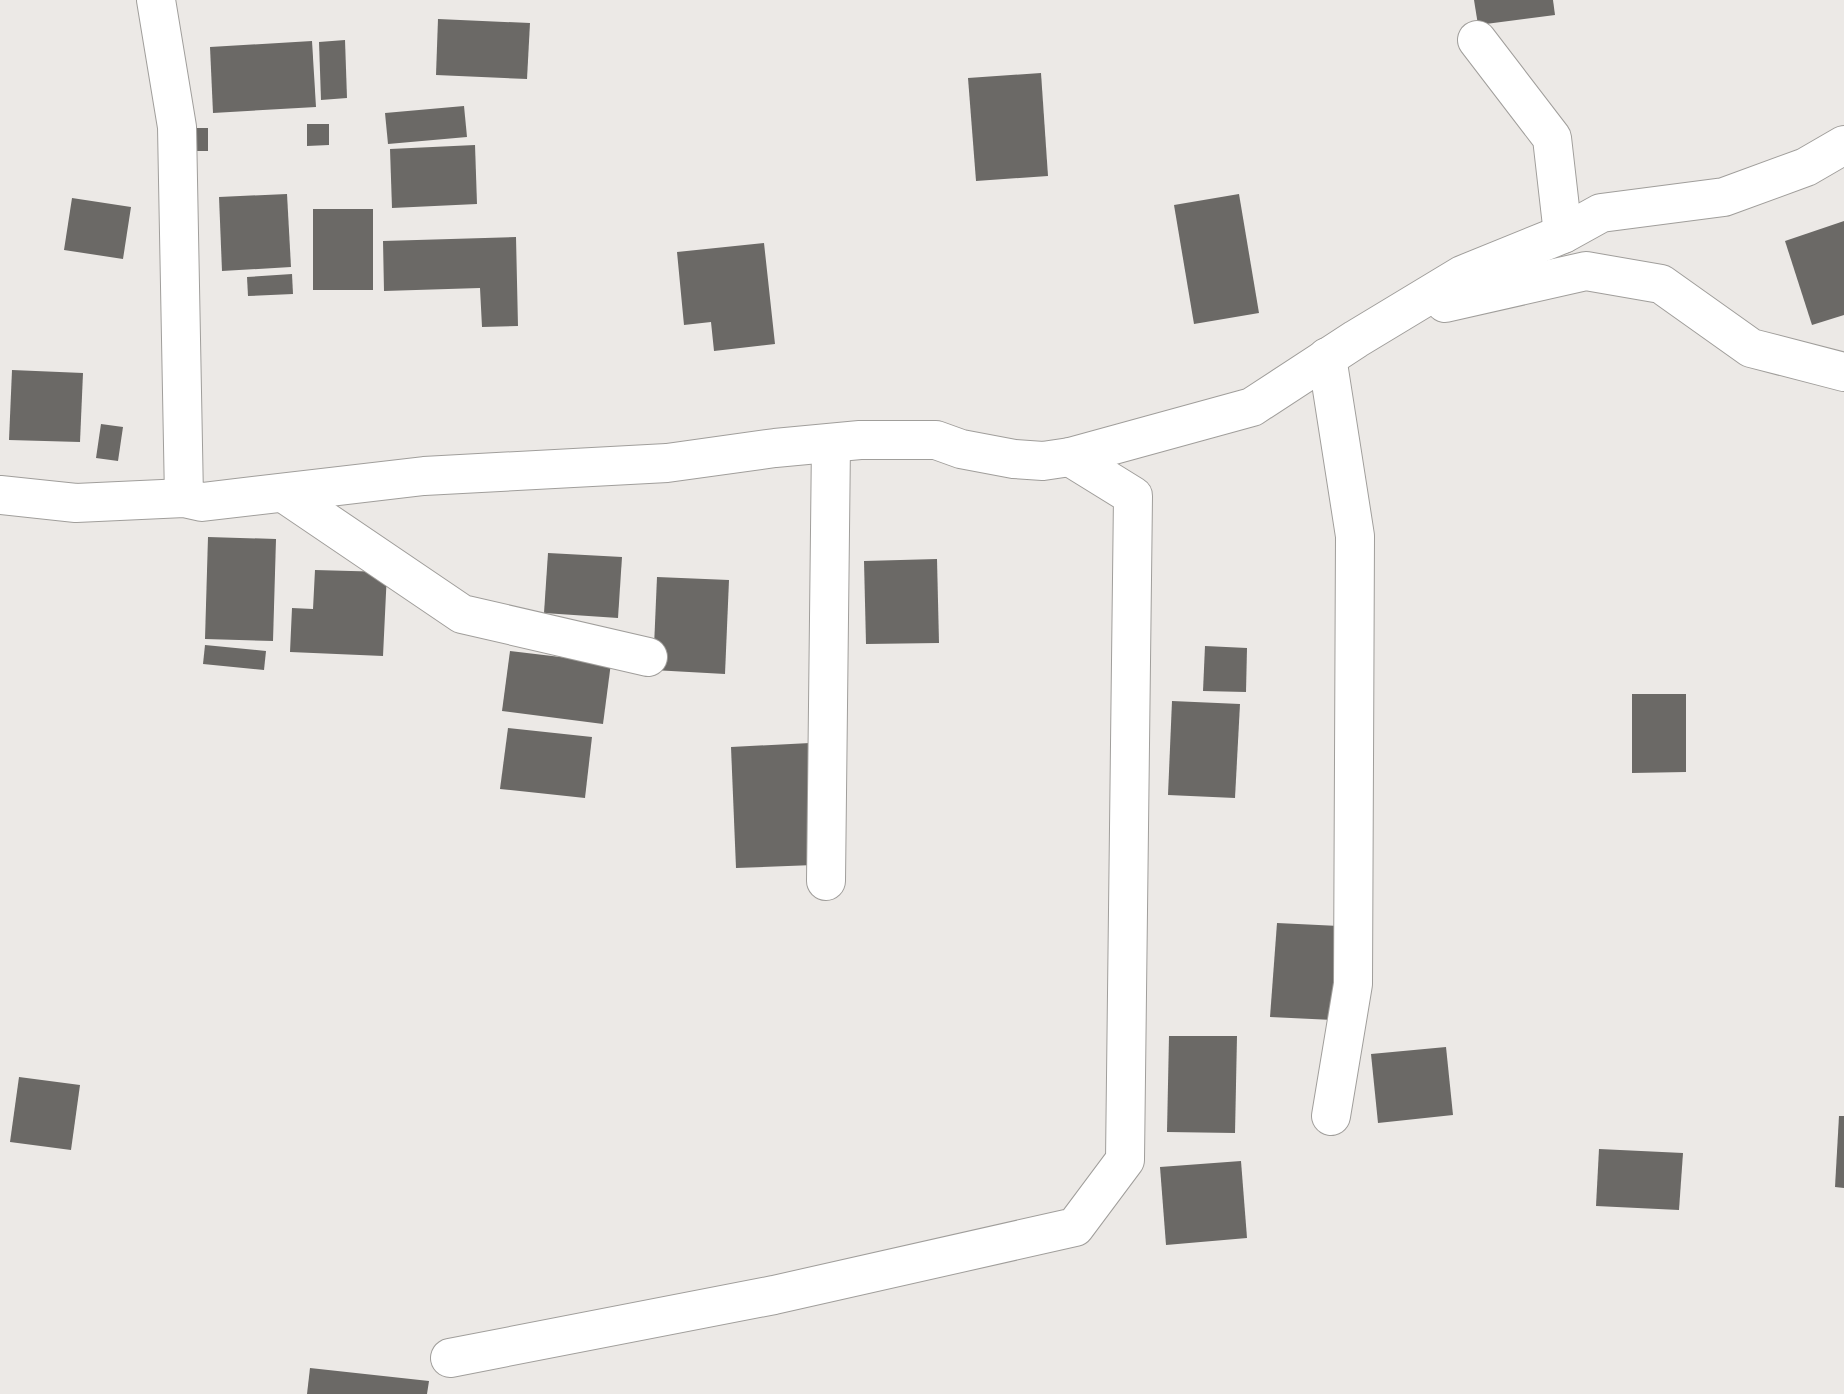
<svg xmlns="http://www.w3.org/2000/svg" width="1844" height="1394" viewBox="0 0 1844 1394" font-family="Overpass,sans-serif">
<rect width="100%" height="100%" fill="#ece9e6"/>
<g fill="#6b6966">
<polygon points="1474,0 1553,0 1555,15 1478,25"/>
<polygon points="438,19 530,23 527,79 436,75"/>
<polygon points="345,40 347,98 321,100 319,42"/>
<polygon points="312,41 316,107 213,113 210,47"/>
<polygon points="1041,73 1048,176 976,181 968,78"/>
<polygon points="464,106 467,137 388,144 385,113"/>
<polygon points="307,124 329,124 329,145 307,146"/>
<polygon points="194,128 208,128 208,151 195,151"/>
<polygon points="475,145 477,204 392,208 390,149"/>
<polygon points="287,194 291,267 222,271 219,197"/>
<polygon points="1239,194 1259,313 1194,324 1174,205"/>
<polygon points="72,198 131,207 123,259 64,250"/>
<rect x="313" y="209" width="60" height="81"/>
<polygon points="1844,221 1844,315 1812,325 1785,241"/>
<polygon points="516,237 518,326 482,327 480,288 384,291 383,241"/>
<polygon points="764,243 775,344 714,351 711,322 684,325 677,252"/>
<polygon points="292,274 293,294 248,296 247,277"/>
<polygon points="12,370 83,373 80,442 9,440"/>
<polygon points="101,424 123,427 118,461 96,458"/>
<polygon points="208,537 276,539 273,641 205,639"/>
<polygon points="548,553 622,557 618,618 544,613"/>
<polygon points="937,559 939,643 866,644 864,561"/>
<polygon points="315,570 387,572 383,656 290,652 292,608 313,609"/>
<polygon points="657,577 729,580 725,674 653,670"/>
<polygon points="205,645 266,651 264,670 203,664"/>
<polygon points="1205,646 1247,648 1246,692 1203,691"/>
<polygon points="510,651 611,663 603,724 502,711"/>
<polygon points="1632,694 1686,694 1686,772 1632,773"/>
<polygon points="1172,701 1240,704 1235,798 1168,795"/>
<polygon points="508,728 592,737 585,798 500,789"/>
<polygon points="810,743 814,865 736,868 731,747"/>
<polygon points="1277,923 1339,926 1333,1020 1270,1017"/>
<polygon points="1169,1036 1237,1036 1235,1133 1167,1132"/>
<polygon points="1446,1047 1453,1115 1378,1123 1371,1054"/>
<polygon points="19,1077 80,1085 71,1150 10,1142"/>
<polygon points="1839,1116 1844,1116 1844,1188 1835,1187"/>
<polygon points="1599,1149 1683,1153 1679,1210 1596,1206"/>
<polygon points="1241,1161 1247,1238 1166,1245 1160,1167"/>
<polygon points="310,1368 429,1381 427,1394 307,1394"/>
</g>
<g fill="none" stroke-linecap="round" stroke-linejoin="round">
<g stroke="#a09e9b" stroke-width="40">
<g id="minor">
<polyline points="156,0 177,127 184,498"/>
<polyline points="1477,40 1552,138 1563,234"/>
<polyline points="1445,303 1586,271 1661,284 1751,348 1844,372"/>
<polyline points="1327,357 1355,536 1353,984 1331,1116"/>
<polyline points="285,494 462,614 648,657"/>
<polyline points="0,495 76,503 184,498 202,502 424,476 667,463 775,448 860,440 936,440 961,449 1014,459 1043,461 1070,457 1252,407 1356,339 1462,275 1563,234 1601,213 1724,197 1806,167 1844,145"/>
<polyline points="826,881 831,443"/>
<polyline points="450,1358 774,1295 1075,1227 1125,1160 1133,496 1070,457"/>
</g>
</g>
<use href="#minor" stroke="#fff" stroke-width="38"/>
</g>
</svg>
